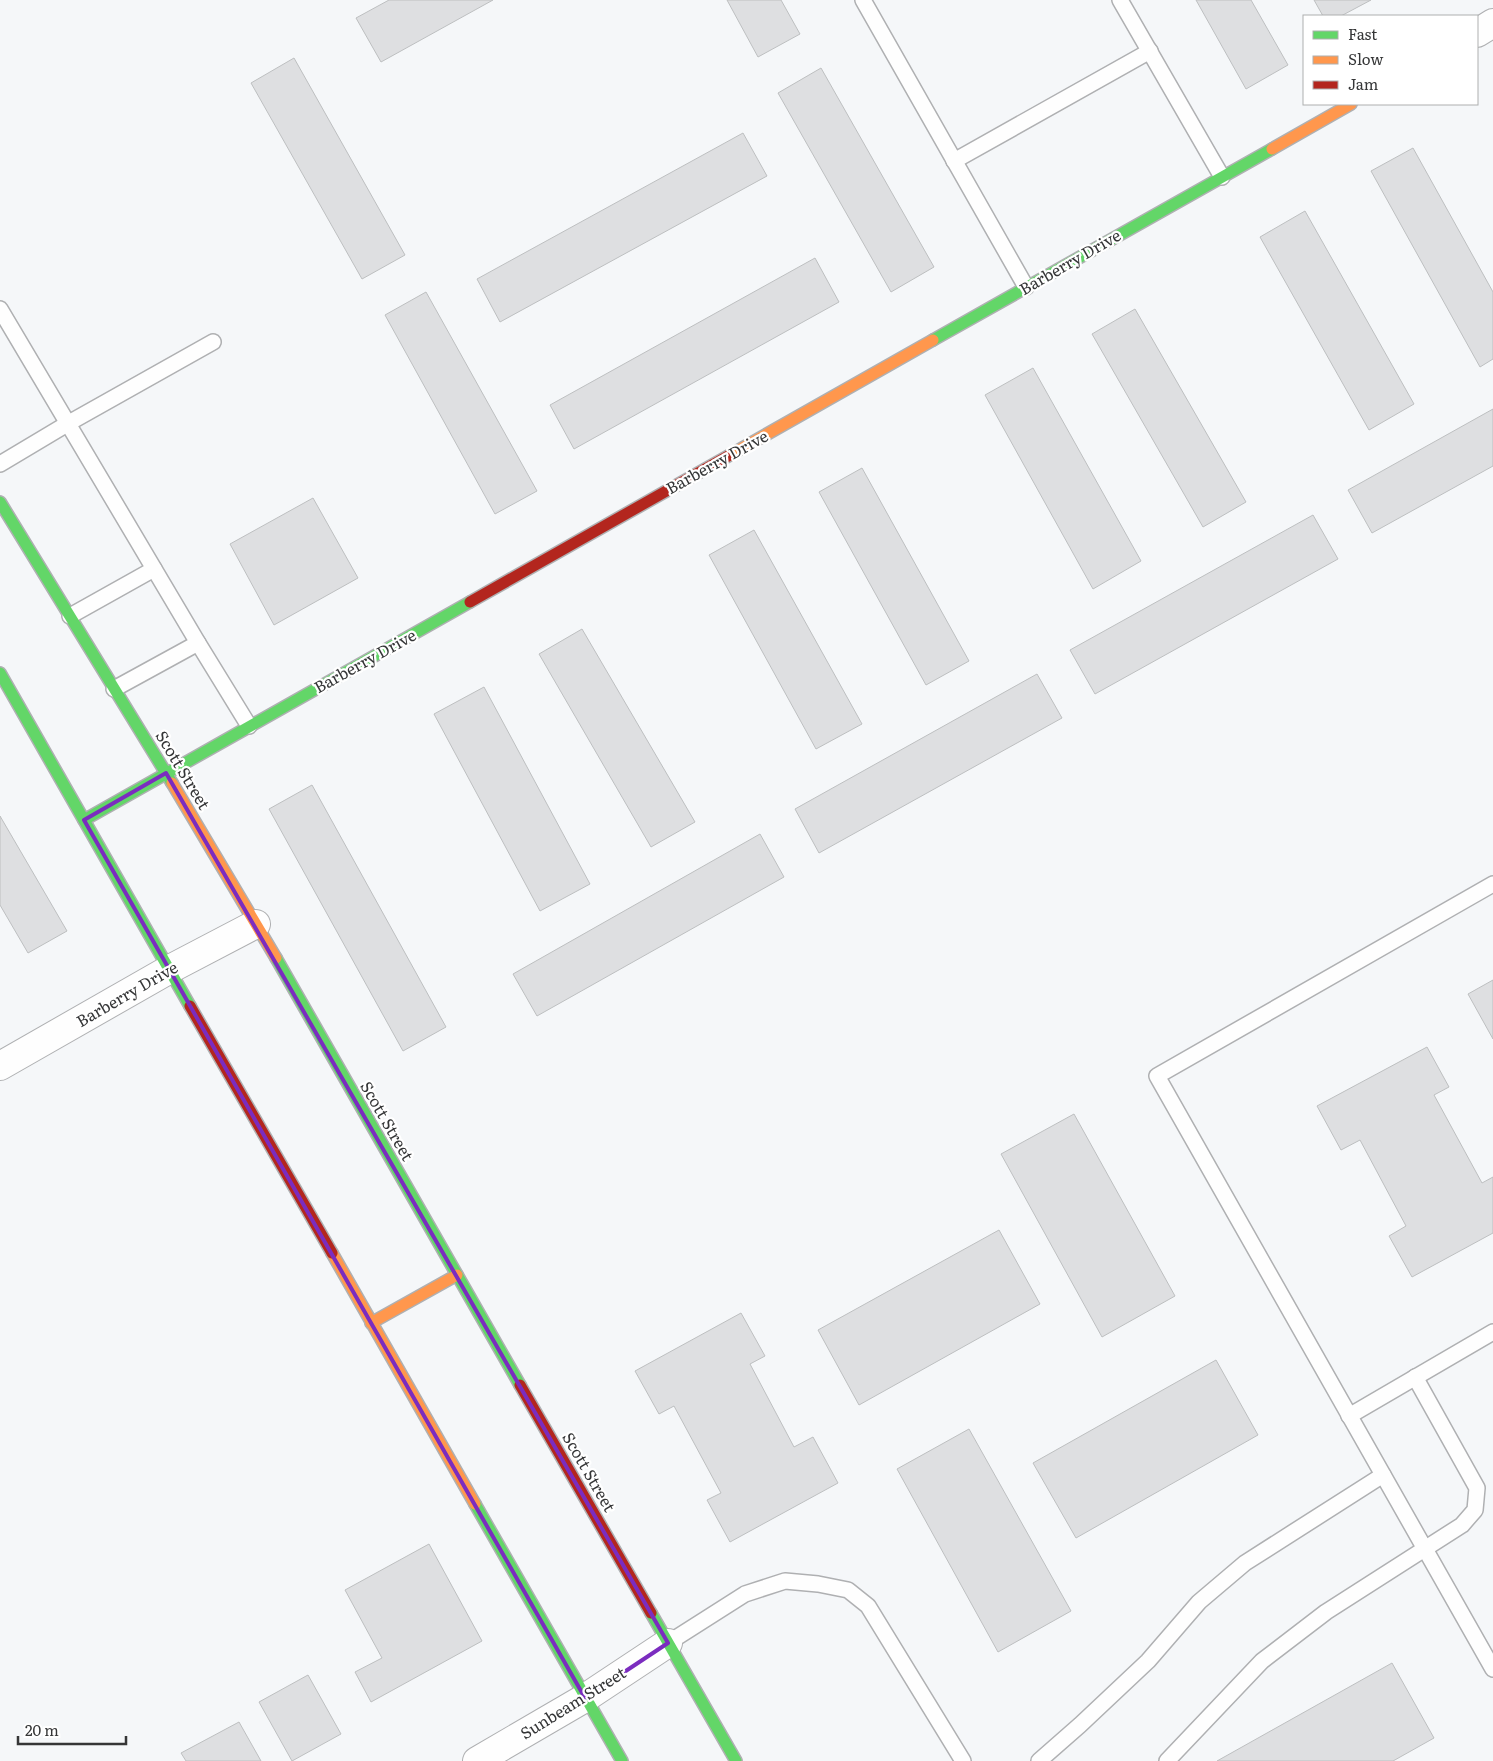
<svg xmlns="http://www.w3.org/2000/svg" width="1493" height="1761" viewBox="0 0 1493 1761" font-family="Literata,serif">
<rect width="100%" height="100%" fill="#f5f7f9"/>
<g fill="#dedfe1" stroke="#bdbfc0">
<polygon points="389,0 493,0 381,62 356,18"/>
<polygon points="727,0 781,0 800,34 758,57"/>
<polygon points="1196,0 1251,0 1288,65 1246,89"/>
<polygon points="1314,0 1371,0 1341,16 1323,16"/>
<polygon points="294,58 405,255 362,279 251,83"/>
<polygon points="821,68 934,267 891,292 778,93"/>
<polygon points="743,133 767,176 500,322 477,279"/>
<polygon points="1413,148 1493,292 1493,359 1480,367 1371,171"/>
<polygon points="1305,211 1414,404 1369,430 1260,237"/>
<polygon points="815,258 839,302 574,449 550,405"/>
<polygon points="426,292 537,491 495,514 385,315"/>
<polygon points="1135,309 1246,502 1203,527 1092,334"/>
<polygon points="1033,368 1141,561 1093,589 985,395"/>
<polygon points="1493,409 1493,466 1372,533 1348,490"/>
<polygon points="862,468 969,661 926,685 819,492"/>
<polygon points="313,498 358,578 274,625 230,544"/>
<polygon points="1313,515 1338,559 1095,694 1070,650"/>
<polygon points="754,530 862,724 816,749 709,555"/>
<polygon points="582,629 695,822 651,847 539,654"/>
<polygon points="1037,674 1062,718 819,853 795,809"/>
<polygon points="484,687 590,884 540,911 434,714"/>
<polygon points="312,785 446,1027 403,1051 269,809"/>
<polygon points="0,816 67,931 28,953 0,905"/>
<polygon points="760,834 784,877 537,1016 513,974"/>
<polygon points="1493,980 1493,1039 1468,994"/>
<polygon points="1427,1047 1449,1087 1434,1095 1482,1183 1493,1177 1493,1233 1412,1277 1389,1236 1406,1226 1360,1140 1341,1150 1317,1106"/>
<polygon points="1074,1114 1175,1296 1102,1337 1001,1154"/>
<polygon points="999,1230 1040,1304 859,1405 818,1330"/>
<polygon points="741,1313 765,1356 750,1364 794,1447 813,1437 838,1483 730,1542 707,1500 721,1493 674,1406 659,1414 635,1371"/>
<polygon points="1216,1360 1258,1435 1076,1538 1033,1463"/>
<polygon points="969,1429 1071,1611 998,1652 897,1469"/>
<polygon points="429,1544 482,1641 371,1702 355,1672 382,1658 345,1590"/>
<polygon points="1392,1663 1434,1738 1393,1761 1217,1761"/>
<polygon points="308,1675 341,1734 292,1761 259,1702"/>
<polygon points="239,1722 261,1761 186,1761 181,1753"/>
</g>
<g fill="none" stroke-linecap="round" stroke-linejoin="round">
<g stroke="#afb0b2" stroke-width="18">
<g id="lane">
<polyline points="863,0 1026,287"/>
<polyline points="1120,0 1222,177"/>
<polyline points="954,161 1150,51"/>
<polyline points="0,309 198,643 249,726"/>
<polyline points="0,464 67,424 213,342"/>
<polyline points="70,616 154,569"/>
<polyline points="114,689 198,643"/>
<polyline points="1493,884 1157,1076 1493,1669"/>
<polyline points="1349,1416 1493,1332"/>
<polyline points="668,1643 745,1594 785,1581 818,1584 848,1590 868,1606 963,1761"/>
<polyline points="1039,1761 1080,1725 1148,1661 1199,1602 1245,1563 1383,1475"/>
<polyline points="1167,1761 1262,1661 1326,1612 1462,1525 1475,1510 1477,1488 1415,1377"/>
</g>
</g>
<g stroke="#afb0b2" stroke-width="30">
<g id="street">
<polyline points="1477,33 1493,23"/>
<polyline points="0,1066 170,969 256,924"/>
<polyline points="477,1761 585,1698 668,1643"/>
</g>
</g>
<g stroke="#afb0b2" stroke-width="14">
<g id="fast">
<polyline points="933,340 1272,149"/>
<polyline points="0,502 172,783"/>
<polyline points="0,673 190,1006"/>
<polyline points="84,820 470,602"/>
<polyline points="276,958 520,1385"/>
<polyline points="475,1504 622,1761"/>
<polyline points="651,1613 736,1761"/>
</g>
</g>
<g stroke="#afb0b2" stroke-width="14">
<g id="slow">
<polyline points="1272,149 1351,104"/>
<polyline points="730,455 933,340"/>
<polyline points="172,783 276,958"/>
<polyline points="332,1253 475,1504"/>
<polyline points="371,1323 457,1275"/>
</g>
</g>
<g stroke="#afb0b2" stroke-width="14">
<g id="jam">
<polyline points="470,602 730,455"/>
<polyline points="190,1006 332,1253"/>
<polyline points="520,1385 651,1613"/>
</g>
</g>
<use href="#lane" stroke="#fefefe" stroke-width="15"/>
<use href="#street" stroke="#fefefe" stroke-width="28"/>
<use href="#fast" stroke="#63d668" stroke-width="11"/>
<use href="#slow" stroke="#ff974d" stroke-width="11"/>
<use href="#jam" stroke="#b3261e" stroke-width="11"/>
</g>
<path fill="none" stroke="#7b2cbf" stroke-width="4" stroke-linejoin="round" d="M 166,773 L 668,1643 L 585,1698 L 84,820 Z"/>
<g text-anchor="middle" stroke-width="4.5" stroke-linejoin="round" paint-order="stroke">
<g font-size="16" fill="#353637" stroke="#fff">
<text transform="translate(1070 262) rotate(-30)" y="6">Barberry Drive</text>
<text transform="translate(717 462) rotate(-29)" y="6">Barberry Drive</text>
<text transform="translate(365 661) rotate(-29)" y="6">Barberry Drive</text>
<text transform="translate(183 770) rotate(59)" y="6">Scott Street</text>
<text transform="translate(127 994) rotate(-30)" y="6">Barberry Drive</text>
<text transform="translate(387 1121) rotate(60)" y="6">Scott Street</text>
<text transform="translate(589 1472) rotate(60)" y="6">Scott Street</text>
<text transform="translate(573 1703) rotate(-32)" y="6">Sunbeam Street</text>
</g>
</g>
<rect x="1303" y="15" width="175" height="90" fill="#ffffff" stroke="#aeafaf"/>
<rect x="1313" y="31" width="25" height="8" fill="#63d668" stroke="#aeafaf"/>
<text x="1348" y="40" font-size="15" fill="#353637">Fast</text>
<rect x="1313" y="56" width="25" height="8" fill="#ff974d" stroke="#aeafaf"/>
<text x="1348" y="65" font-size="15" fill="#353637">Slow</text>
<rect x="1313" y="81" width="25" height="8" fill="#b3261e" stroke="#aeafaf"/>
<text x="1348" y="90" font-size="15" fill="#353637">Jam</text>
<path d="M18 1736v8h108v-8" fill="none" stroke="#353637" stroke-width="2.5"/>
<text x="25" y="1736" font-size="15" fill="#353637" stroke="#ffffff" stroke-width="4" paint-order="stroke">20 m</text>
</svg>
